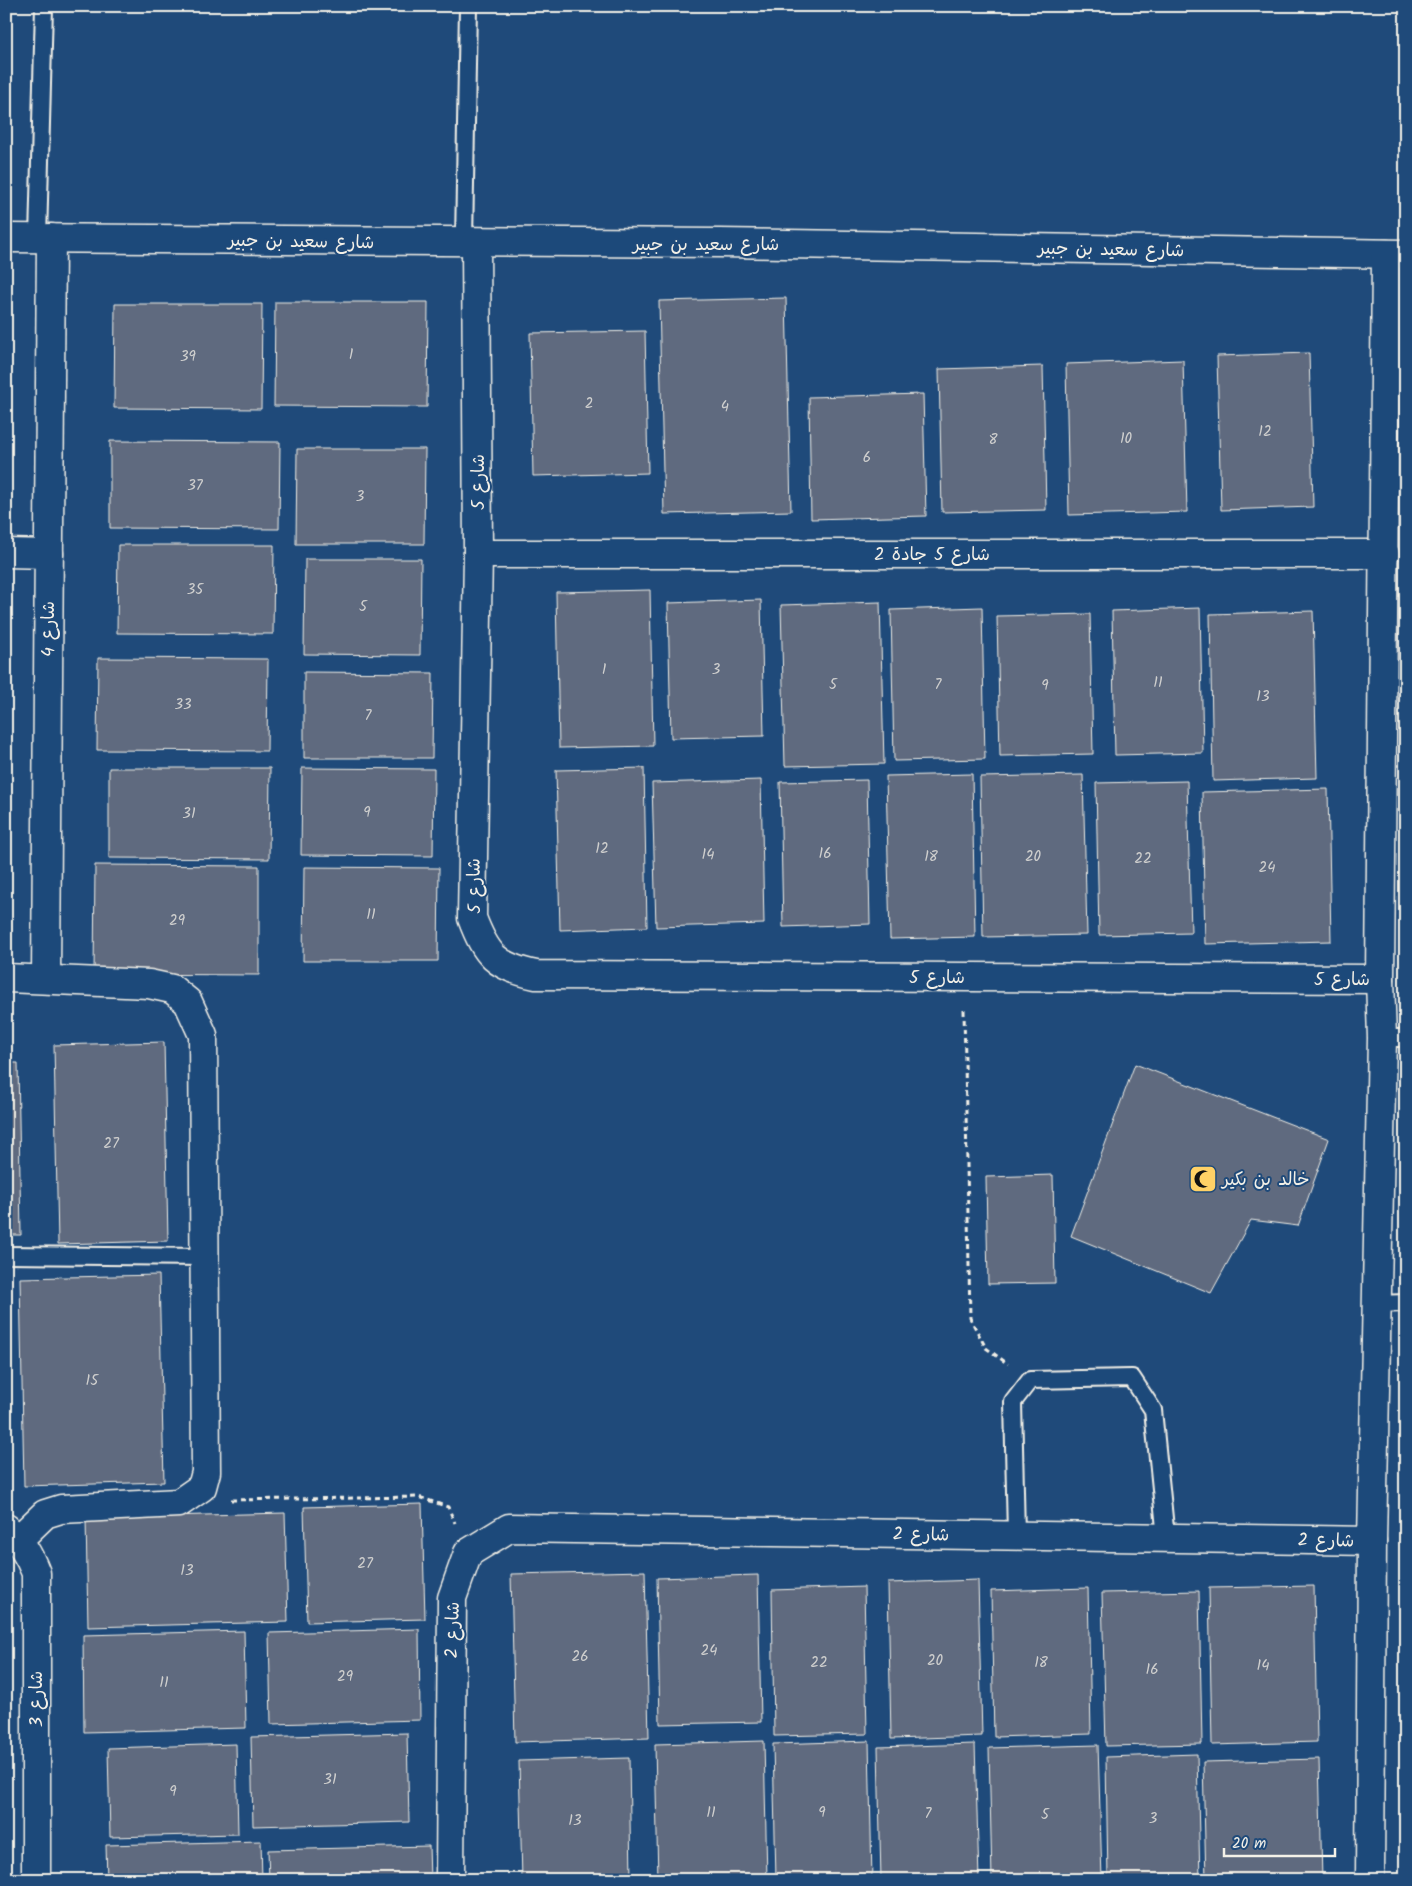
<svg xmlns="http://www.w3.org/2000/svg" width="1412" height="1886" viewBox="0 0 1412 1886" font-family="Kalam,'Playpen Sans Arabic',sans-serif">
<rect width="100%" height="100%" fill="#1f4a7a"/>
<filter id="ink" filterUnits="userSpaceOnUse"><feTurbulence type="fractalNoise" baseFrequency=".02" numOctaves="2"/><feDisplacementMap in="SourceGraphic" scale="10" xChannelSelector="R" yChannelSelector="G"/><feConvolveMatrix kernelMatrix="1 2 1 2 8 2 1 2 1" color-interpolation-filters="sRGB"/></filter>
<g filter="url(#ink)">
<g fill="#5f6a7f" stroke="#f4f1e8">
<polygon points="786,298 791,511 664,514 659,301"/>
<polygon points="275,302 428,302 427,407 274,406"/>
<polygon points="115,304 262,304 261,409 114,408"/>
<polygon points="645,331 648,473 533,476 530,333"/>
<polygon points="1309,353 1313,507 1221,510 1217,356"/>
<polygon points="1183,360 1187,512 1069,515 1066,364"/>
<polygon points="1043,366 1046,510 942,512 939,369"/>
<polygon points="923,394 926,516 811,519 809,397"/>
<polygon points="110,441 280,442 279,529 110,528"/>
<polygon points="297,449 425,449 424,544 296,544"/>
<polygon points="118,545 274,545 273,634 117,633"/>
<polygon points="305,559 421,559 420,655 304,654"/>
<polygon points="650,590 653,746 559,748 556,592"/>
<polygon points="761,600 764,736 671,738 668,603"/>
<polygon points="880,602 884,764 785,766 781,605"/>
<polygon points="982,607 985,759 894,761 891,610"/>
<polygon points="1200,608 1203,753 1115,755 1112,611"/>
<polygon points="1313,611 1317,778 1213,781 1210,614"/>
<polygon points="1090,614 1093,754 1000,756 997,616"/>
<polygon points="98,658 268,659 267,751 97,750"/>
<polygon points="304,672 433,673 432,758 304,758"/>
<polygon points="109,768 270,768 269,859 109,858"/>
<polygon points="302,768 434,769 433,856 301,855"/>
<polygon points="644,768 647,927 560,930 556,770"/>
<polygon points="972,774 975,937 890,939 886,776"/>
<polygon points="1083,775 1087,935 983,937 980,777"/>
<polygon points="761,780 764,924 656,927 652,783"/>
<polygon points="867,780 870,924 783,927 780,782"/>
<polygon points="1187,781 1191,933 1099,935 1096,783"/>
<polygon points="1328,789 1331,941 1205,944 1202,792"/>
<polygon points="95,865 259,866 259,975 94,974"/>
<polygon points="304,867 439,868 438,961 303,961"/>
<polygon points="164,1042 168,1241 58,1244 54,1045"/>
<polygon points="6,1063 18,1063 21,1235 6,1235"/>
<polygon points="1135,1064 1329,1139 1298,1226 1251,1220 1211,1293 1071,1236"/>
<polygon points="1053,1175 1055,1283 988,1284 986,1177"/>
<polygon points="159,1275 164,1482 24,1486 20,1278"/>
<polygon points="422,1504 425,1619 307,1622 304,1507"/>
<polygon points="285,1513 288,1622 88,1627 86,1518"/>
<polygon points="645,1571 649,1738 515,1742 511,1574"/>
<polygon points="758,1575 761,1722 660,1724 657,1578"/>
<polygon points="978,1580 982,1736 891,1739 888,1583"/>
<polygon points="1314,1586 1317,1742 1212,1745 1209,1588"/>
<polygon points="864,1587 867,1734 774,1736 772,1590"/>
<polygon points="1088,1588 1091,1734 994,1737 991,1591"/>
<polygon points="1199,1591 1202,1744 1106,1746 1102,1593"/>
<polygon points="419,1629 420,1720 271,1724 269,1633"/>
<polygon points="244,1631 246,1728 84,1732 83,1635"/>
<polygon points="407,1733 409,1822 253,1826 251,1737"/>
<polygon points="764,1741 767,1880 658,1880 655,1744"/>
<polygon points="869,1741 872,1880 776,1880 773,1744"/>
<polygon points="236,1744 238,1834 110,1837 108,1748"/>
<polygon points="975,1744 979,1880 881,1880 878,1747"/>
<polygon points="1098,1745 1102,1880 992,1880 989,1748"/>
<polygon points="1197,1754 1200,1880 1108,1880 1106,1757"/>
<polygon points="629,1758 631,1880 522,1880 519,1761"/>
<polygon points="1319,1759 1322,1880 1206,1880 1203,1762"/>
<polygon points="261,1841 262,1880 107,1880 106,1845"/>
<polygon points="429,1846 430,1880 269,1880 268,1850"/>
</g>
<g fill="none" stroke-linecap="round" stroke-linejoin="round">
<g stroke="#f4f1e8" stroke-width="20">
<g id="lane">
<polyline points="38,239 44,6"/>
<polyline points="464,242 468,6"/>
<polyline points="1382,1038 1406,1038"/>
<polyline points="6,1255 205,1257"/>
<polyline points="1377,1304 1406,1303"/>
<polyline points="1016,1535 1013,1402 1030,1380 1132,1378 1153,1410 1166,1538"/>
</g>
</g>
<g stroke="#f4f1e8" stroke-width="31">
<g id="street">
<polyline points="6,238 720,243 1406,254"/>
<path d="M 476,242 L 478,554 L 472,918 C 486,955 496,967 536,975 L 1380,979"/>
<polyline points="6,553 49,554"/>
<polyline points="478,554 1385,554"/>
<polyline points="6,978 149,984 172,989 188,1002 203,1035 206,1472 202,1487 179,1503 61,1509 45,1514 19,1539"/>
<polyline points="46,979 51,238"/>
<path d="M 6,1528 C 21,1541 29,1555 36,1573 L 36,1880"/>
<polyline points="450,1880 452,1598 468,1553 509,1528 1372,1541"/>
<polyline points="1370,1880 1372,1541 1382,1038 1380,979 1386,254"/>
</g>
</g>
<g stroke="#f4f1e8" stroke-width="3" stroke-dasharray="5 4" stroke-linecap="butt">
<polyline points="964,1010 970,1318 986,1348 1008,1364"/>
<polyline points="231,1500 419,1497 448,1507 455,1523"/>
</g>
<use href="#lane" stroke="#1f4a7a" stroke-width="16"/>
<use href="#street" stroke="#1f4a7a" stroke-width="28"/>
</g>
</g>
<defs>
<g id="mosque-square" transform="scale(1.4375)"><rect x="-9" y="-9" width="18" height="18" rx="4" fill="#ffd166" stroke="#1f4a7a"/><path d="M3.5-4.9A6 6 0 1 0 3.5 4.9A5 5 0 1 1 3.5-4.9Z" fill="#111"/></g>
</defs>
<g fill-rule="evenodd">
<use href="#mosque-square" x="1203" y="1179"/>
</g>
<g text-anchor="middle" stroke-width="4" stroke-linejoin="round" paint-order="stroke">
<g font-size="15" fill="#cfcfce">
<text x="351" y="359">1</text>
<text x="188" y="361">39</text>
<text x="589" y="408">2</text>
<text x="725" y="411">4</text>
<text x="1265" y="436">12</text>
<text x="1126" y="443">10</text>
<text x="993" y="444">8</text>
<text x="867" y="462">6</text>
<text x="195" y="490">37</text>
<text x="360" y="501">3</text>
<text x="195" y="594">35</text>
<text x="363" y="611">5</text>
<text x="604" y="674">1</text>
<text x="716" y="674">3</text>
<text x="1158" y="687">11</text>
<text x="833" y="689">5</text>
<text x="938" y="689">7</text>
<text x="1045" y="690">9</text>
<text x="1263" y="701">13</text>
<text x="183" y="709">33</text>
<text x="368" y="720">7</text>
<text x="367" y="817">9</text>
<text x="189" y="818">31</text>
<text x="602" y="853">12</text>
<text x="825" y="858">16</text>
<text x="708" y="859">14</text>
<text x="931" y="861">18</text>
<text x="1033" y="861">20</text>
<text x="1143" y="863">22</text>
<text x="1267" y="872">24</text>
<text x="371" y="919">11</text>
<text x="177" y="925">29</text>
<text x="111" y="1148">27</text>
<text x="92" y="1385">15</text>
<text x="365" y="1568">27</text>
<text x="187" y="1575">13</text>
<text x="709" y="1655">24</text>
<text x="580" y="1661">26</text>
<text x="935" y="1665">20</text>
<text x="819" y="1667">22</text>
<text x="1041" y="1667">18</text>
<text x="1263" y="1670">14</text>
<text x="1152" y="1674">16</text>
<text x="345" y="1681">29</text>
<text x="164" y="1687">11</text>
<text x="330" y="1784">31</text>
<text x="173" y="1796">9</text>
<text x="711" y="1817">11</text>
<text x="822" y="1817">9</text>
<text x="928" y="1818">7</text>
<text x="1045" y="1819">5</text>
<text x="1153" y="1823">3</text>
<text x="575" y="1825">13</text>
</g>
<g font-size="18" fill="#f4f1e8" stroke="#1f4a7a">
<text transform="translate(301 241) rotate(1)" y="6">شارع سعيد بن جبير</text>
<text x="706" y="250">شارع سعيد بن جبير</text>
<text transform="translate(1111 249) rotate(1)" y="6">شارع سعيد بن جبير</text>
<text transform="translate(478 482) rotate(-90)" y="6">شارع 5</text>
<text x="932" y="560">شارع 5 جادة 2</text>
<text transform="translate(48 629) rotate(-90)" y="6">شارع 4</text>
<text transform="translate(474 886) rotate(-91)" y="6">شارع 5</text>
<text x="937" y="983">شارع 5</text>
<text x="1342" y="985">شارع 5</text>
<text transform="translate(921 1534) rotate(1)" y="6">شارع 2</text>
<text transform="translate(1326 1540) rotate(1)" y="6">شارع 2</text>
<text transform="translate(452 1630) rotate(-88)" y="6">شارع 2</text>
<text transform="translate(36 1699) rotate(-90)" y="6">شارع 3</text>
</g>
<g font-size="18" fill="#f4f1e8" stroke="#1f4a7a" text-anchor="start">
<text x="1222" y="1185">خالد بن بكير</text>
</g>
</g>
<rect width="1412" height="1886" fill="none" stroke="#1f4a7a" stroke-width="25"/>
<rect x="12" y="12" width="1387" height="1861" fill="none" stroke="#f4f1e8" stroke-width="2" filter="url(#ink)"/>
<path d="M1224 1848v8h111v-8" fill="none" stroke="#f4f1e8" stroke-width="2.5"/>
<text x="1232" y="1848" font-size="15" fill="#f4f1e8" stroke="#1f4a7a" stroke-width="4" paint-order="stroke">20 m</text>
</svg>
